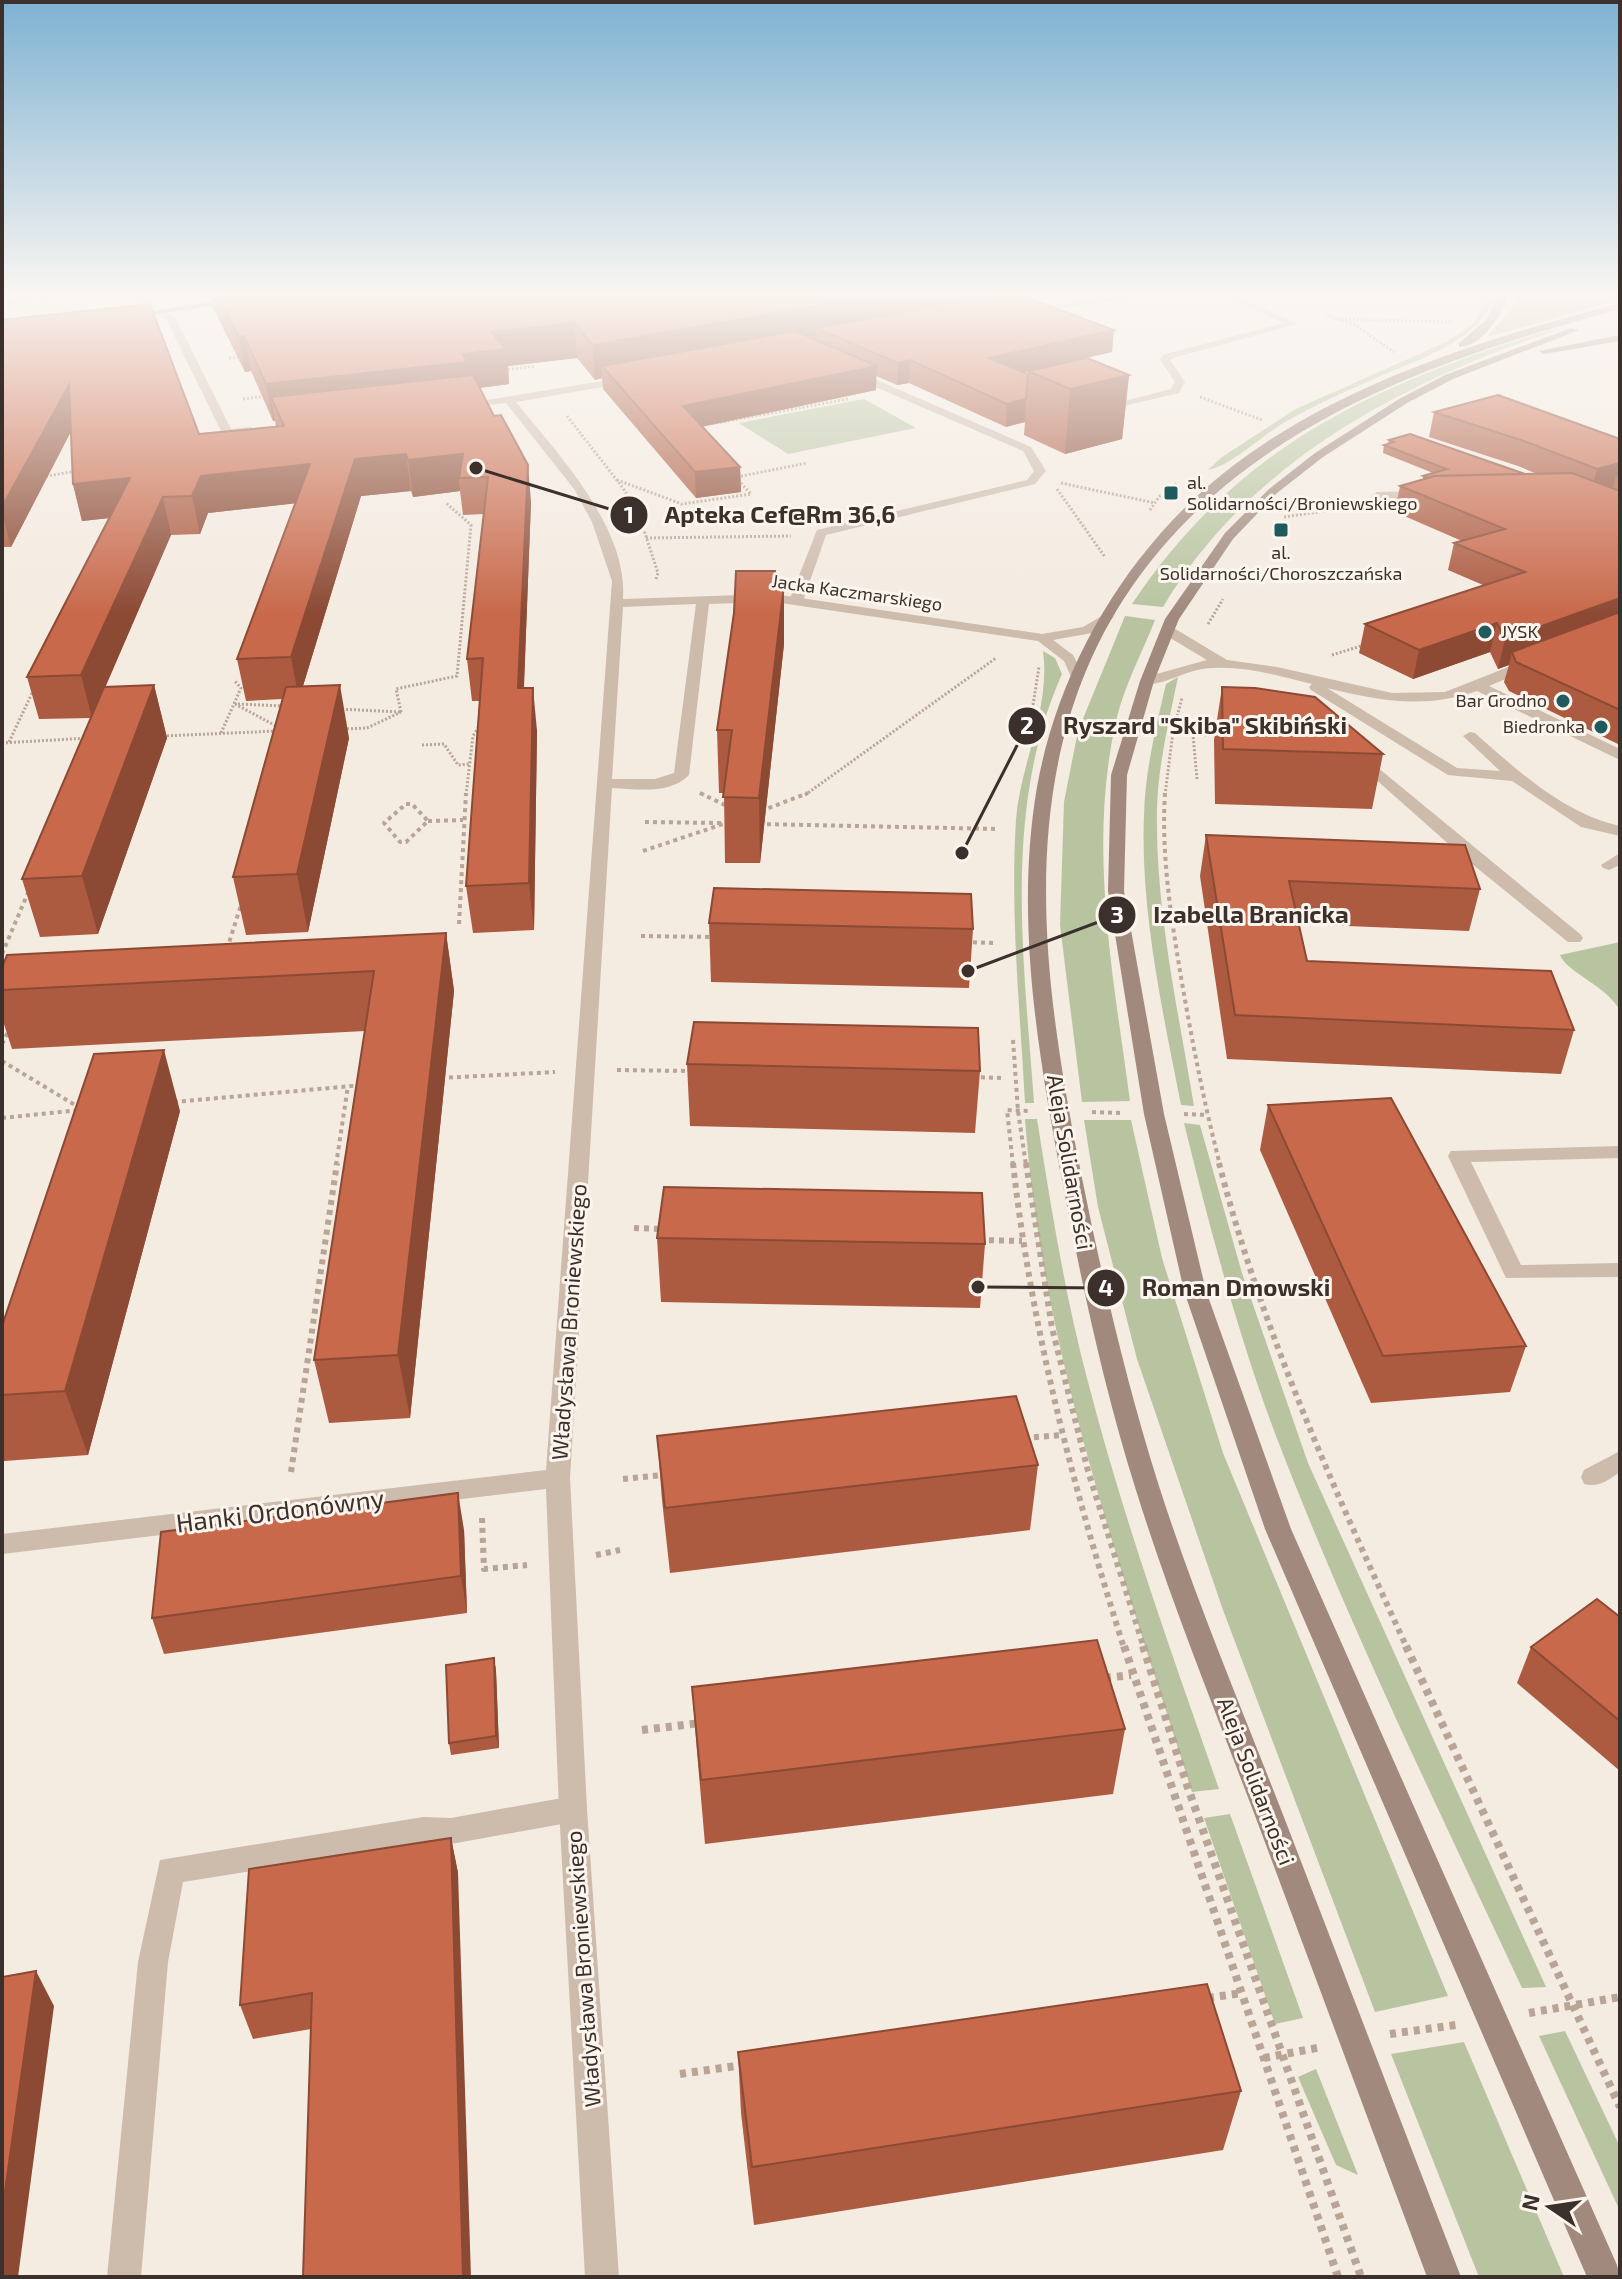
<svg xmlns="http://www.w3.org/2000/svg" width="1622" height="2279" viewBox="0 0 1622 2279" font-family="'Exo 2',sans-serif">
<rect width="100%" height="100%" fill="#f4ebe1"/>
<g fill="#b8c4a0">
<path d="M 1490,294 L 1494,294 C 1491,313 1478,326 1462,337 C 1439,353 1411,363 1385,374 C 1351,389 1317,404 1285,422 C 1264,434 1230,467 1208,470 L 1222,457 L 1296,409 L 1446,342 L 1473,324 Z"/>
<polygon points="1516,294 1620,294 1620,300 1487,337 1515,305"/>
<path d="M 1550,330 L 1554,331 C 1401,383 1248,463 1163,607 L 1132,604 C 1238,445 1374,385 1550,330 Z"/>
<polygon points="864,399 916,428 788,454 739,423"/>
<path d="M 1125,616 L 1155,620 C 1143,651 1125,684 1117,717 C 1087,844 1113,974 1130,1101 L 1082,1102 L 1060,925 L 1064,802 L 1078,731 Z"/>
<path d="M 1043,651 L 1055,658 L 1062,674 C 1002,809 1024,960 1034,1103 L 1025,1103 C 1020,1009 1010,914 1016,820 C 1020,765 1051,707 1043,651 Z"/>
<path d="M 1178,677 C 1169,721 1158,765 1157,809 C 1155,909 1178,1009 1194,1106 L 1181,1105 C 1163,1013 1140,910 1144,815 C 1145,771 1156,727 1166,684 Z"/>
<path d="M 1620,942 L 1620,1011 C 1609,987 1566,972 1560,955 Z"/>
<path d="M 1037,1119 C 1051,1207 1065,1296 1088,1382 C 1124,1521 1172,1654 1219,1789 L 1192,1792 C 1122,1571 1042,1352 1025,1119 Z"/>
<polygon points="1084,1120 1131,1120 1162,1258 1223,1453 1448,1996 1375,2012 1223,1610 1137,1359 1098,1207"/>
<path d="M 1184,1123 L 1200,1125 L 1242,1273 L 1308,1463 L 1546,1987 L 1522,1988 C 1437,1806 1348,1624 1276,1436 C 1238,1335 1210,1229 1184,1123 Z"/>
<polygon points="1230,1814 1303,2018 1275,2024 1204,1818"/>
<polygon points="1565,2031 1620,2147 1620,2211 1539,2036"/>
<polygon points="1464,2042 1564,2277 1479,2277 1391,2054"/>
<polygon points="1316,2069 1358,2175 1336,2165 1298,2077"/>
</g>
<g fill="none" stroke-linecap="round" stroke-linejoin="round">
<g stroke="#b9a596" stroke-width="3" stroke-dasharray="2 2" stroke-linecap="butt">
<polyline points="20,294 29,307"/>
<polyline points="2,304 78,294"/>
<polyline points="1327,315 1355,325 1394,352"/>
<polyline points="1337,319 1451,322"/>
<polyline points="229,358 241,357"/>
<polyline points="504,370 535,366"/>
<polyline points="1200,397 1262,420"/>
<polyline points="243,399 268,396"/>
<polyline points="567,416 623,488 639,515 658,573 656,579"/>
<polyline points="716,423 848,399"/>
<polyline points="42,477 76,471"/>
<polyline points="737,477 807,463"/>
<polyline points="617,480 682,504 751,494 738,480"/>
<polyline points="1061,483 1155,503"/>
<polyline points="1057,489 1105,557"/>
<polyline points="1150,510 1159,497 1177,483"/>
<polyline points="1284,517 1353,507"/>
<polyline points="646,538 791,536"/>
<polyline points="1208,624 1223,599"/>
<polyline points="1332,655 1364,645"/>
<polyline points="235,704 280,728"/>
<polyline points="238,704 284,706"/>
<polyline points="1033,705 1039,667"/>
<polyline points="338,709 400,712"/>
<polyline points="401,712 396,689 457,676 471,525 446,503"/>
<polyline points="1176,725 1213,732"/>
<polyline points="343,729 367,728 401,712"/>
<polyline points="221,733 241,688 234,680"/>
<polyline points="163,736 277,731"/>
<polyline points="9,742 34,689"/>
<polyline points="2,743 89,738"/>
<polyline points="422,745 444,744 458,765 469,764"/>
<polyline points="1197,779 1193,735 1221,735"/>
<polyline points="700,793 704,795"/>
<polyline points="466,795 473,736 478,728"/>
<polyline points="805,795 996,658"/>
<polyline points="1165,795 1173,732 1182,698"/>
</g>
<g stroke="#b9a596" stroke-width="4" stroke-dasharray="4 4" stroke-linecap="butt">
<polyline points="700,793 727,806"/>
<path d="M 1165,793 C 1161,854 1171,917 1181,977 C 1192,1041 1204,1103 1220,1165"/>
<polygon points="406,804 412,804 428,821 406,842 400,842 384,823"/>
<polyline points="761,811 808,793"/>
<polyline points="428,821 463,820"/>
<polyline points="645,822 721,823"/>
<polyline points="759,824 998,829"/>
<polyline points="643,851 729,822"/>
<polyline points="459,924 466,793"/>
<polyline points="641,936 715,937"/>
<polyline points="965,942 996,943"/>
<polyline points="227,949 241,905"/>
<polyline points="2,954 30,888"/>
<polyline points="1013,1040 1018,1111 1026,1165"/>
<polyline points="2,1044 10,1028"/>
<polyline points="2,1061 80,1108"/>
<polyline points="617,1070 691,1071"/>
<polyline points="973,1077 1004,1078"/>
<polyline points="441,1078 555,1072"/>
<polyline points="174,1102 363,1085"/>
<polyline points="1092,1112 1122,1113"/>
<polyline points="1184,1114 1207,1115"/>
<polyline points="2,1118 80,1110"/>
<polyline points="336,1165 348,1086"/>
<polyline points="1013,1165 1007,1110 1030,1111"/>
</g>
<g stroke="#b9a596" stroke-width="6" stroke-dasharray="5 5" stroke-linecap="butt">
<path d="M 1013,1163 C 1031,1328 1074,1490 1124,1648"/>
<polyline points="1026,1163 1052,1328 1088,1471 1144,1648"/>
<path d="M 1219,1163 C 1262,1331 1335,1491 1407,1648"/>
<polyline points="634,1228 662,1229"/>
<polyline points="979,1240 1022,1241"/>
<polyline points="1024,1438 1063,1435"/>
<polyline points="291,1472 337,1163"/>
<polyline points="623,1479 664,1475"/>
<polyline points="482,1518 484,1569 527,1565"/>
<polyline points="596,1555 620,1550"/>
</g>
<g stroke="#b9a596" stroke-width="8" stroke-dasharray="6 6" stroke-linecap="butt">
<polyline points="1124,1646 1338,2277"/>
<polyline points="1143,1646 1188,1788 1361,2277"/>
<polyline points="1406,1646 1620,2107"/>
<polyline points="1105,1678 1131,1675"/>
<polyline points="642,1730 701,1723"/>
<polyline points="1208,1998 1242,1993"/>
<polyline points="1529,2013 1620,1997"/>
<polyline points="1390,2034 1456,2025"/>
<polyline points="1264,2058 1322,2047"/>
<polyline points="680,2074 743,2065"/>
</g>
<g fill="#cdbbac" fill-rule="evenodd">
<polygon points="1136,294 1163,294 1027,313 1022,310"/>
<polygon points="1219,294 1232,294 1298,324 1173,358 1170,360 1185,382 1179,393 1098,412 1098,408 1171,389 1175,382 1160,359 1165,354 1284,323"/>
<polygon points="850,372 858,372 1031,447 1046,471 1035,484 826,535 803,601 796,605 789,601 817,530 1027,480 1034,471 1023,451 850,376"/>
<polygon points="1425,491 1429,493 1429,497 1377,500 1371,496 1377,492"/>
<path d="M 1162,627 L 1172,627 L 1227,660 L 1277,667 L 1392,693 L 1445,692 L 1526,660 L 1536,660 L 1536,666 L 1489,686 L 1620,749 L 1620,760 L 1477,691 C 1425,709 1379,701 1327,688 L 1457,768 L 1500,771 L 1463,736 L 1470,732 L 1475,733 C 1517,770 1564,814 1620,826 L 1620,836 L 1581,827 L 1512,781 L 1448,775 L 1311,690 L 1309,687 L 1312,684 C 1277,675 1238,664 1202,669 C 1183,672 1160,687 1142,684 L 1142,678 L 1207,660 L 1162,633 Z"/>
<polygon points="1360,753 1580,934 1583,938 1580,942 1568,942 1461,855 1355,761 1355,755"/>
<polygon points="1620,853 1620,865 1609,870 1603,868 1601,865"/>
<polygon points="1620,1146 1620,1158 1471,1162 1521,1265 1620,1263 1620,1277 1506,1278 1448,1156 1451,1151"/>
<path d="M 1620,1451 L 1620,1472 C 1608,1480 1599,1488 1584,1484 L 1581,1477 L 1584,1470 Z"/>
<polygon points="573,1796 583,1800 587,1809 583,1818 573,1822 451,1844 423,1843 183,1882 168,1962 141,2277 107,2277 138,1962 160,1860 423,1817 451,1818"/>
</g>
<g fill="#cdbbac" fill-rule="evenodd">
<polygon points="132,294 143,294 154,304 146,306"/>
<polygon points="157,310 163,310 176,319 231,429 251,427 256,430 255,432 223,435 167,321 157,314"/>
<path d="M 627,377 L 631,378 L 631,382 L 516,402 C 558,454 628,527 623,599 L 774,594 L 1042,634 L 1083,627 L 1107,613 L 1114,617 L 1092,633 L 1053,640 L 1073,655 L 1084,676 L 1077,680 L 1072,679 L 1064,661 L 1038,641 L 774,602 L 709,604 L 689,775 C 670,795 637,789 612,788 L 570,1478 L 587,1809 L 619,2277 L 585,2277 L 559,1809 L 546,1489 L 2,1554 L 2,1534 L 546,1470 L 612,581 L 592,522 L 574,489 L 506,403 L 461,408 L 456,405 ZM 696,604 L 674,773 L 655,779 L 612,779 L 623,607 Z"/>
</g>
<g fill="#a18a7d" fill-rule="evenodd">
<polygon points="267,294 293,294 129,318 124,315"/>
<path d="M 1499,294 L 1509,294 C 1502,314 1482,347 1459,347 L 1459,343 L 1485,321 Z"/>
<path d="M 1620,303 L 1620,309 C 1432,360 1234,428 1123,600 C 1012,774 1043,982 1081,1173 C 1102,1278 1126,1381 1158,1483 C 1195,1599 1243,1711 1287,1825 C 1345,1976 1403,2127 1461,2277 L 1427,2277 C 1370,2125 1314,1973 1257,1821 C 1215,1710 1170,1600 1135,1487 C 1103,1385 1081,1280 1061,1175 C 1037,1048 1015,916 1037,787 C 1054,693 1098,605 1160,534 C 1276,401 1456,347 1620,303 Z"/>
<polygon points="1571,328 1579,330 1453,379 1407,403 1323,457 1277,493 1233,539 1179,619 1154,681 1127,775 1124,891 1164,1114 1206,1291 1291,1529 1617,2265 1620,2277 1587,2277 1265,1529 1184,1291 1144,1114 1108,891 1111,775 1140,681 1165,619 1225,533 1269,489 1315,453 1399,399 1445,375"/>
<polygon points="1620,335 1620,341 1544,354 1539,351"/>
</g>
</g>
<g fill="#ac5a40">
<polygon points="206,294 1004,294 1004,298 1112,352 1023,372 1028,374 1028,371 1129,375 1122,439 1065,454 1024,435 1025,422 1006,427 909,383 897,385 876,376 876,390 702,427 740,467 741,492 696,498 603,389 602,378 595,380 577,358 508,366 509,384 479,388 531,502 524,688 537,731 534,930 473,933 466,886 480,701 472,701 467,659 484,514 463,515 460,491 413,497 411,491 361,496 303,686 349,738 308,932 246,935 233,877 282,699 246,701 237,659 296,503 208,513 200,534 171,535 105,687 154,685 167,738 98,934 40,937 22,879 91,718 39,719 27,677 109,518 82,521 73,484 71,431 11,547 2,547 2,320 199,434 276,427 275,421 273,421 251,371 245,372 213,308 211,298 208,299"/>
<polygon points="1434,412 1620,439 1620,745 1509,691 1504,682 1509,665 1498,669 1490,652 1413,679 1359,653 1365,624 1483,585 1448,570 1454,543 1462,541 1395,512 1400,486 1423,480 1423,476 1433,473 1383,453 1384,445 1388,444 1389,440 1525,474 1537,474 1518,466 1429,437"/>
<polygon points="776,585 784,585 784,644 760,863 725,863 724,793 719,793 717,730"/>
<polygon points="1222,687 1383,754 1372,809 1215,804 1214,740"/>
<polygon points="1206,835 1480,889 1469,931 1299,924 1307,961 1574,1030 1561,1074 1227,1059 1200,876"/>
<polygon points="709,923 973,929 969,988 711,982"/>
<polygon points="446,933 454,991 410,1418 329,1423 314,1360 365,1031 12,1049 2,1018 2,968"/>
<polygon points="687,1064 980,1071 975,1133 690,1126"/>
<polygon points="1268,1105 1526,1346 1510,1392 1371,1403 1260,1150"/>
<polygon points="180,1111 88,1455 4,1461 2,1457 2,1326"/>
<polygon points="657,1238 985,1244 980,1308 661,1302"/>
<polygon points="657,1436 1038,1465 1030,1530 670,1573 662,1500"/>
<polygon points="464,1530 467,1613 164,1654 152,1618"/>
<polygon points="1620,1617 1620,1771 1517,1683 1531,1647"/>
<polygon points="494,1658 496,1671 499,1748 451,1755 449,1743"/>
<polygon points="692,1687 1125,1729 1113,1794 705,1844 697,1752"/>
<polygon points="451,1838 458,1873 311,2029 253,2039 240,2005"/>
<polygon points="738,2052 1241,2091 1223,2150 754,2225 741,2113"/>
</g>
<g fill="#8c4a34">
<polygon points="885,294 942,294 941,317 816,328 816,340 602,366 602,378 595,380 593,345"/>
<polygon points="961,294 1004,294 1004,310 960,316"/>
<polygon points="574,323 577,358 508,366 509,384 470,389 271,397 275,421 273,421 266,384 463,354 491,332"/>
<polygon points="1114,330 1112,352 988,380 989,358"/>
<polygon points="244,336 251,371 245,372 239,337"/>
<polygon points="910,360 909,383 897,385 898,363"/>
<polygon points="877,366 876,390 684,430 683,406"/>
<polygon points="1129,375 1122,439 1065,454 1070,389"/>
<polygon points="69,385 77,420 11,547 2,512 2,507"/>
<polygon points="1026,399 1025,422 1006,427 1007,404"/>
<polygon points="406,454 411,491 361,496 299,699 291,657 355,459"/>
<polygon points="463,454 459,478 460,491 413,497 408,460"/>
<polygon points="1620,463 1620,478 1616,476 1612,489 1590,495 1597,469"/>
<polygon points="310,464 316,501 208,513 200,534 192,496 201,476"/>
<polygon points="528,465 531,502 522,731 518,688"/>
<polygon points="740,467 741,492 696,498 695,472"/>
<polygon points="130,478 138,515 82,521 73,484"/>
<polygon points="163,497 171,535 92,718 81,675"/>
<polygon points="784,585 784,644 760,863 759,798"/>
<polygon points="1620,598 1620,623 1512,652 1509,665 1498,669 1505,639"/>
<polygon points="1497,623 1490,652 1413,679 1419,650"/>
<polygon points="154,685 167,738 98,934 82,876"/>
<polygon points="340,685 349,738 308,932 297,874"/>
<polygon points="533,688 537,731 534,930 529,883"/>
<polygon points="446,933 454,991 410,1418 398,1355"/>
<polygon points="164,1050 180,1111 88,1455 65,1391"/>
<polygon points="458,1493 464,1530 467,1613 461,1576"/>
<polygon points="494,1658 496,1671 499,1748 496,1736"/>
<polygon points="451,1838 458,1873 471,2277 463,2277"/>
<polygon points="36,1971 54,2006 18,2277 2,2277 2,2213"/>
</g>
<g fill="#c8694b" stroke="#8c4a34" stroke-width="2">
<polygon points="216,294 885,294 593,345 574,323 491,332 506,349 463,354 467,362 266,384 244,336 239,337"/>
<polygon points="1023,296 1114,330 989,358 1028,374 1026,399 1007,404 910,360 898,363 816,328 953,303"/>
<polygon points="150,304 199,434 284,426 271,397 473,375 494,416 501,415 528,465 518,688 533,688 529,883 466,886 483,658 467,659 488,477 459,478 463,454 408,460 406,454 355,459 291,657 237,659 310,464 201,476 192,496 163,497 81,675 27,677 130,478 73,484 69,385 2,507 2,320"/>
<polygon points="795,331 877,366 683,406 740,467 695,472 602,366"/>
<polygon points="1087,358 1129,375 1070,389 1028,371"/>
<polygon points="1498,395 1620,439 1620,463 1597,469 1524,441 1434,412"/>
<polygon points="1410,434 1525,474 1435,476 1428,478 1423,476 1447,469 1384,445 1394,442 1389,440"/>
<polygon points="1572,473 1620,491 1620,598 1505,639 1497,623 1419,650 1365,624 1525,572 1454,543 1505,529 1400,486 1435,476"/>
<polygon points="736,571 775,571 775,585 784,585 759,798 723,797 732,730 717,730 734,613"/>
<polygon points="1620,612 1620,710 1516,662 1512,652"/>
<polygon points="154,685 82,876 22,879 104,687"/>
<polygon points="340,685 297,874 233,877 286,687"/>
<polygon points="1222,687 1255,688 1315,697 1383,754 1223,749"/>
<polygon points="1206,835 1465,845 1480,889 1289,881 1307,961 1551,971 1574,1030 1235,1015"/>
<polygon points="714,888 971,894 973,929 709,923"/>
<polygon points="446,933 398,1355 314,1360 374,971 2,990 2,968 7,955"/>
<polygon points="694,1022 978,1028 980,1071 687,1064"/>
<polygon points="164,1050 65,1391 2,1395 2,1326 94,1054"/>
<polygon points="1391,1098 1526,1346 1383,1356 1268,1105"/>
<polygon points="664,1187 982,1193 985,1244 657,1238"/>
<polygon points="1016,1396 1038,1465 665,1508 657,1436"/>
<polygon points="458,1493 461,1576 152,1618 161,1532"/>
<polygon points="1597,1599 1620,1617 1620,1721 1531,1647"/>
<polygon points="1097,1640 1125,1729 701,1780 692,1687"/>
<polygon points="494,1658 496,1736 449,1743 446,1665"/>
<polygon points="451,1838 463,2277 303,2277 312,1993 240,2005 249,1869"/>
<polygon points="36,1971 2,2213 2,1977"/>
<polygon points="1207,1984 1241,2091 752,2167 738,2052"/>
</g>
<linearGradient id="sky" x2="0" y2="1"><stop stop-color="#7eb2d2"/><stop offset="0.48" stop-color="#faf6f2"/><stop offset="1" stop-color="#faf6f2" stop-opacity="0"/></linearGradient>
<rect width="1622" height="613" fill="url(#sky)"/>
<g fill="#1f5a5e" stroke="#fbf5ee" stroke-width="3">
<rect x="1163" y="485" width="16" height="16" rx="4"/>
<rect x="1273" y="522" width="16" height="16" rx="4"/>
<circle cx="1485" cy="632" r="8"/>
<circle cx="1563" cy="701" r="8"/>
<circle cx="1601" cy="727" r="8"/>
</g>
<g text-anchor="middle" stroke-width="6" stroke-linejoin="round" paint-order="stroke">
<g font-size="18" fill="#3b302b" stroke="#fbf5ee" text-anchor="start">
<text x="1187" y="489">al.<tspan x="1187" dy="21">Solidarności/Broniewskiego</tspan></text>
<text x="1281" y="559" text-anchor="middle">al.<tspan x="1281" dy="21">Solidarności/Choroszczańska</tspan></text>
<text x="1501" y="638">JYSK</text>
<text x="1547" y="707" text-anchor="end">Bar Grodno</text>
<text x="1585" y="733" text-anchor="end">Biedronka</text>
</g>
<g font-size="18" fill="#3b302b" stroke="#fbf5ee">
<text transform="translate(857 593) rotate(8)" y="6">Jacka Kaczmarskiego</text>
</g>
<g font-size="22" fill="#3b302b" stroke="#fbf5ee">
<text transform="translate(1070 1162) rotate(80)" y="8">Aleja Solidarności</text>
<text transform="translate(569 1322) rotate(-86)" y="8">Władysława Broniewskiego</text>
<text transform="translate(1256 1781) rotate(69)" y="8">Aleja Solidarności</text>
<text transform="translate(583 1969) rotate(-94)" y="8">Władysława Broniewskiego</text>
</g>
<g font-size="26" fill="#3b302b" stroke="#fbf5ee">
<text transform="translate(280 1511) rotate(-7)" y="9">Hanki Ordonówny</text>
</g>
</g>
<path fill="none" stroke="#3b302b" stroke-width="3" d="M476 468L629 515M962 853L1027 726M968 971L1117 915M978 1287L1106 1288"/>
<g fill="#3b302b" stroke="#fbf5ee" stroke-width="3">
<circle cx="476" cy="468" r="8"/>
<circle cx="962" cy="853" r="8"/>
<circle cx="968" cy="971" r="8"/>
<circle cx="978" cy="1287" r="8"/>
<circle cx="629" cy="515" r="20"/>
<circle cx="1027" cy="726" r="20"/>
<circle cx="1117" cy="915" r="20"/>
<circle cx="1106" cy="1288" r="20"/>
</g>
<g font-size="24" text-anchor="middle" font-weight="bold" fill="#fff">
<text x="629" y="523">1</text>
<text x="1027" y="734">2</text>
<text x="1117" y="923">3</text>
<text x="1106" y="1296">4</text>
</g>
<g font-size="24" text-anchor="middle" font-weight="bold" fill="#3b302b" stroke="#fbf5ee" stroke-width="6" stroke-linejoin="round" paint-order="stroke">
<text x="780" y="523">Apteka Cef@Rm 36,6</text>
<text x="1205" y="734">Ryszard "Skiba" Skibiński</text>
<text x="1251" y="923">Izabella Branicka</text>
<text x="1236" y="1296">Roman Dmowski</text>
</g>
<rect width="1622" height="2279" fill="none" stroke="#3b302b" stroke-width="8"/>
<g transform="translate(1550 2207) rotate(283)" stroke="#fbf5ee" stroke-width="6" paint-order="stroke">
<path d="M0-6L14 30L0 20L-14 30Z" fill="#3b302b"/>
<text y="-12" font-size="22" font-weight="bold" text-anchor="middle" fill="#3b302b">N</text>
</g>
</svg>
